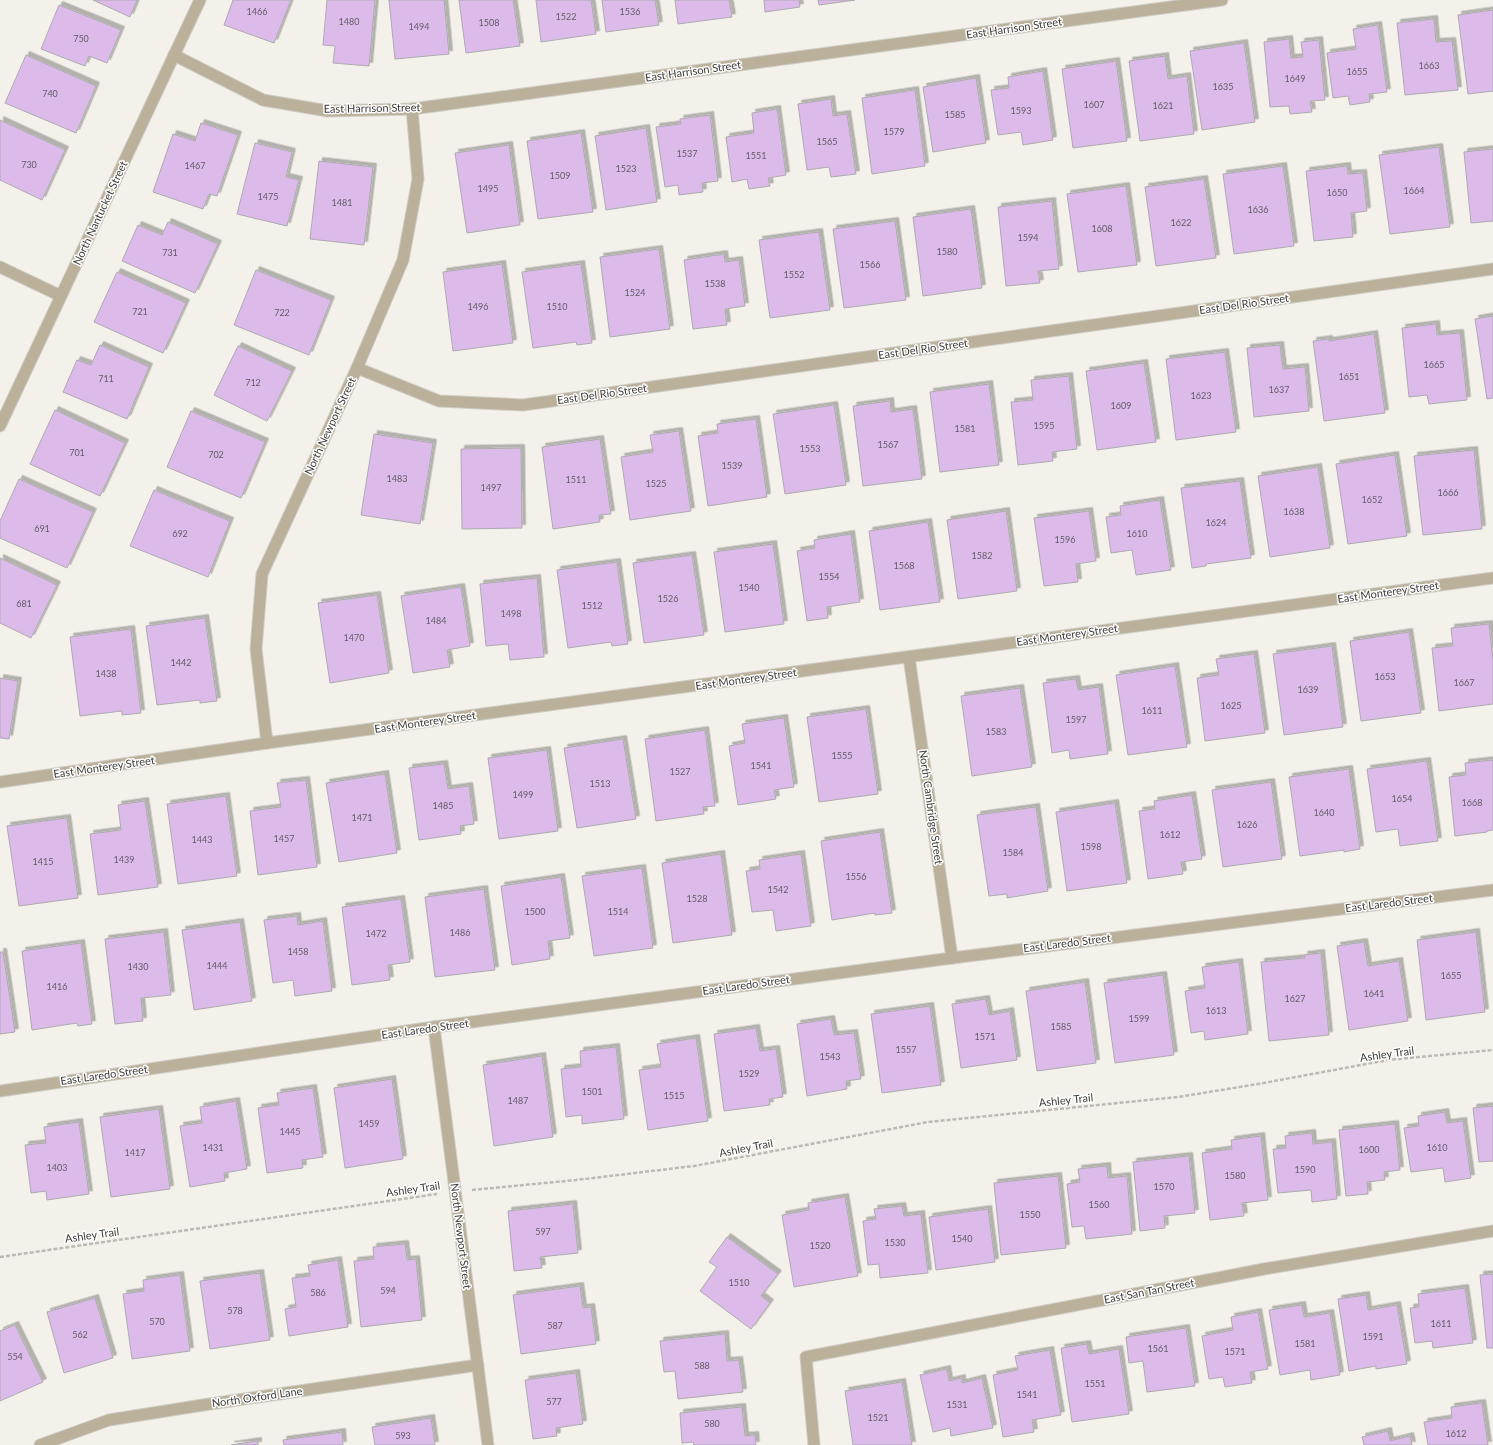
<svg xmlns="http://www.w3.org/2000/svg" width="1493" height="1445" viewBox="0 0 1493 1445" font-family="Lato,sans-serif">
<defs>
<filter id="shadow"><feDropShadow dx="3.5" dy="-3.5" stdDeviation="0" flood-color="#0004"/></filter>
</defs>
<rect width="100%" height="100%" fill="#f3f1ea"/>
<g fill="#dcbbeb" stroke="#adaaaf" filter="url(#shadow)">
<polygon points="93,0 137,0 130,17"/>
<polygon points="233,0 291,0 274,43 224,25"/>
<polygon points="327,0 375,0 369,66 333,63 335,46 323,45"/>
<polygon points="389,0 444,0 449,54 395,59"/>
<polygon points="459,0 513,0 520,46 466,53"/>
<polygon points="536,0 591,0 596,34 541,42"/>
<polygon points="602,0 655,0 659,25 606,32"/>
<polygon points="675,0 729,0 732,17 678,24"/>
<polygon points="764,0 799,0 800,7 765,12"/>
<polygon points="818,0 855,0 819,5"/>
<polygon points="59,5 121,30 107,63 89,56 85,66 41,49"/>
<polygon points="1493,10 1493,91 1468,94 1458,15"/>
<polygon points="1434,19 1436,42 1452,41 1458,90 1405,95 1397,23"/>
<polygon points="1378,25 1387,92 1369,94 1370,102 1350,105 1348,96 1333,98 1327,53 1356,49 1353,29"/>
<polygon points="1289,39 1291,58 1303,57 1301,42 1319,40 1325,100 1310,101 1312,112 1290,114 1289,106 1270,107 1264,42"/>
<polygon points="1244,43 1255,122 1202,130 1190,51"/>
<polygon points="26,55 96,86 76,133 5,103"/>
<polygon points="1165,56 1168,79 1187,76 1194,134 1140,141 1129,61"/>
<polygon points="1116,61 1127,141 1073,148 1062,69"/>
<polygon points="1043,71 1053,140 1023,145 1021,132 998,135 991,90 1009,88 1008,77"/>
<polygon points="976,78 986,143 933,152 923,87"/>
<polygon points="915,90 925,166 872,174 862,98"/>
<polygon points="831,99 833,116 847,114 856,174 831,177 829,167 807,170 798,104"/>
<polygon points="777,109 786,175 768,178 770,186 749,189 747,179 732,182 726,137 754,133 752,113"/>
<polygon points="710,115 718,181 702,183 703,192 679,195 678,185 665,187 656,127 681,124 680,119"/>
<polygon points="0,120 65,150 42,200 0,180"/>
<polygon points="201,123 238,135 217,196 209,194 203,209 153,192 173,134 195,141"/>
<polygon points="646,128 657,202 606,210 595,136"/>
<polygon points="581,133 593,212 538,219 527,141"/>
<polygon points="255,143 292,152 286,177 299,180 287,226 237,214"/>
<polygon points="509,145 520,225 467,233 455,153"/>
<polygon points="1439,147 1450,227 1390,234 1379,155"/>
<polygon points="1493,149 1493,221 1471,223 1464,152"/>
<polygon points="319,161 373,167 364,245 310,239"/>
<polygon points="1283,166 1294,246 1234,254 1223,174"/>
<polygon points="1347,166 1348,174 1363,173 1367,211 1351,213 1353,237 1314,241 1306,171"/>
<polygon points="1204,179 1216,258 1156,266 1145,187"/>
<polygon points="1126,186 1137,265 1078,272 1067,194"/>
<polygon points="1052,201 1059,269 1038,271 1040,283 1006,286 998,207"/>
<polygon points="971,209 982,288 923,296 913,217"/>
<polygon points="895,221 906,300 844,308 833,229"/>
<polygon points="168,222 218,244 195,293 122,261 138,225 162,235"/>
<polygon points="819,232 830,310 770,318 759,240"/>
<polygon points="659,249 670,329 610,337 600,257"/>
<polygon points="724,254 725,262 739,260 745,306 725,309 727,325 693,329 684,260"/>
<polygon points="502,264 513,343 453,351 443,272"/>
<polygon points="581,264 592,343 577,345 576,342 533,348 522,272"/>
<polygon points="256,270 331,300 309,355 234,325"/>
<polygon points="117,272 186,303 163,353 94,322"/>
<polygon points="1493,316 1493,398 1487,399 1475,319"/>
<polygon points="1436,324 1437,335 1460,333 1467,400 1429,404 1427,395 1409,397 1402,328"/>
<polygon points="1374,334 1385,413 1324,421 1313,341 1329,339 1329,341"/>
<polygon points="100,345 149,367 127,419 63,392 77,360 91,365"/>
<polygon points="1280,345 1283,369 1305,367 1309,411 1254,417 1247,348"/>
<polygon points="238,346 292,371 267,421 214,395"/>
<polygon points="1225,352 1236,432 1176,440 1166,359"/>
<polygon points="1144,363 1156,442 1097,450 1086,371"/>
<polygon points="1069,376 1077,449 1052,452 1053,461 1018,465 1011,402 1033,400 1031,380"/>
<polygon points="989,384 999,465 940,472 930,392"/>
<polygon points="890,401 891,412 913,409 922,479 863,486 853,406"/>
<polygon points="834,405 846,485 785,494 773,414"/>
<polygon points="55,410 125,443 100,496 30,464"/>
<polygon points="191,411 265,442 241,498 167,467"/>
<polygon points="756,419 767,497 708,506 698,436 718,433 717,424"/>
<polygon points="679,431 691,511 630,520 621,457 653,452 650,435"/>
<polygon points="374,434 433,443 420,524 361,515"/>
<polygon points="600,439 611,514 599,515 600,522 553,529 542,447"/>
<polygon points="521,448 522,528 462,529 461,449"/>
<polygon points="1474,450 1482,529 1423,535 1414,456"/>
<polygon points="1395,455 1407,536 1348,544 1336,464"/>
<polygon points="1318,467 1330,548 1270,557 1258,476"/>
<polygon points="19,479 93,512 67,568 0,538 0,521"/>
<polygon points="1240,481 1251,558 1206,564 1206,566 1192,568 1181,488"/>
<polygon points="154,490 230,521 208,577 130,546"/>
<polygon points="1160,500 1171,570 1136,575 1132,550 1111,553 1106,517 1121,515 1120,506"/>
<polygon points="1006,511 1017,591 958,599 947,520"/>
<polygon points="1089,511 1096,561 1076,564 1078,582 1044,586 1034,518"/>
<polygon points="928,522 940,602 880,610 869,531"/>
<polygon points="851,534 860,602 827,607 828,618 807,621 797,551 815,548 814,540"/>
<polygon points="773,544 784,624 725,632 714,552"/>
<polygon points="692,555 704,635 644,643 633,563"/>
<polygon points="0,558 57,585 31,638 0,623"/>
<polygon points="617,562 628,644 612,646 611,642 568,648 557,570"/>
<polygon points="537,578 544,657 510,660 508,644 486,646 480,584"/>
<polygon points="461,587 470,646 447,650 450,667 413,673 401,596"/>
<polygon points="377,595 389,673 330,683 318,603"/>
<polygon points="205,618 217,701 200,703 200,700 157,705 146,626"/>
<polygon points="1489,624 1493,661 1493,704 1439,711 1432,648 1453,646 1451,628"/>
<polygon points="131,629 141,713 122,715 122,711 80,716 70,637"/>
<polygon points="1409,632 1421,713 1361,721 1350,641"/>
<polygon points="1332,646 1343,727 1284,735 1273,654"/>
<polygon points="1254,654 1265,733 1205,741 1197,678 1219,675 1216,659"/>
<polygon points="1175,666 1187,747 1128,755 1116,675"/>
<polygon points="0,678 18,681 9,739 0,738"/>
<polygon points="1076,679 1078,690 1099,687 1108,754 1070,759 1069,750 1052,753 1043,683"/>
<polygon points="1020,688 1032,767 972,776 961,696"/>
<polygon points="866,709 878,794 819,802 807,717"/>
<polygon points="784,718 794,787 774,790 776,799 738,805 729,746 745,743 742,724"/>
<polygon points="705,730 715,806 703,807 704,814 656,821 645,739"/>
<polygon points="623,739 636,819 577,828 564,748"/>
<polygon points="547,750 558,831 499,839 488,758"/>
<polygon points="1493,760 1493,830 1487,831 1487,832 1455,836 1449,777 1466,775 1465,763"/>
<polygon points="1427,761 1438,841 1400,846 1398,829 1376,832 1367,769"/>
<polygon points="444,764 448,789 469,786 474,824 460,826 461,834 419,840 409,768"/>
<polygon points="1349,769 1360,849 1344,852 1344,850 1300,856 1289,777"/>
<polygon points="385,774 397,853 339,862 326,783"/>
<polygon points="306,780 317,867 258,875 250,811 281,807 277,783"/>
<polygon points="1271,782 1282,859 1223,867 1212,790"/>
<polygon points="1192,795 1202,859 1181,862 1183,874 1148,879 1139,811 1155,809 1154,801"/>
<polygon points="226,796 237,876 178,884 167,804"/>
<polygon points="145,801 158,887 98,895 90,834 121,830 118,805"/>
<polygon points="1115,803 1127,883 1067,891 1056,812"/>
<polygon points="1036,807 1048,891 1007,898 1007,894 989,896 977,815"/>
<polygon points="67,818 78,898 19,906 7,826"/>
<polygon points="880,832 892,913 875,915 875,913 832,920 821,841"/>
<polygon points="721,854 732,935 673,943 662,863"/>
<polygon points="801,854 811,926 776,931 773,910 752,912 746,871 760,869 759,860"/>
<polygon points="642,868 653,948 594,956 582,876"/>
<polygon points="561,877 570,938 548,941 550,959 512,965 501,886"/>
<polygon points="484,889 495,970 435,977 425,897"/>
<polygon points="401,899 410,962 388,965 390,980 352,985 342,907"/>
<polygon points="297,916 298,925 323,921 332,991 295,996 293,980 273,983 264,920"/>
<polygon points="240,922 252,1001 194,1010 182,930"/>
<polygon points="164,932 171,995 141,998 143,1021 115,1024 105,939"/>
<polygon points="1476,932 1485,1012 1426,1020 1417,940"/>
<polygon points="1364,942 1368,966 1399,961 1408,1021 1349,1030 1337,946"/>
<polygon points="81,943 92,1024 78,1026 77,1023 32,1030 22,951"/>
<polygon points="0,952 3,952 15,1032 0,1034"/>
<polygon points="1321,953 1329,1035 1269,1041 1261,962 1305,958 1304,955"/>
<polygon points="1239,962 1248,1034 1205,1040 1204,1031 1191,1033 1185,991 1205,988 1202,967"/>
<polygon points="1163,975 1174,1055 1115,1063 1104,983"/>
<polygon points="1085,982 1096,1063 1037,1071 1026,991"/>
<polygon points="986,999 989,1015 1010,1011 1017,1060 961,1068 952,1004"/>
<polygon points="930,1006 941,1085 882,1093 871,1014"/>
<polygon points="831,1019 834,1035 854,1033 861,1079 846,1081 847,1089 807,1096 797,1024"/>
<polygon points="756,1028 760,1051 776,1049 783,1097 769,1099 770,1105 724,1111 714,1034"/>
<polygon points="696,1038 708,1121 648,1130 639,1070 661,1067 657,1044"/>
<polygon points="616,1047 624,1119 582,1124 582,1115 566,1117 561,1069 581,1067 580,1051"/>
<polygon points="542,1056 553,1137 494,1146 483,1065"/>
<polygon points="392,1079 403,1159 345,1168 334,1088"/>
<polygon points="313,1088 323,1157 302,1160 303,1168 267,1173 258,1108 279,1105 277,1093"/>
<polygon points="236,1101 247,1169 224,1173 225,1181 190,1187 180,1126 202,1123 200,1107"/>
<polygon points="1493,1106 1493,1161 1479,1162 1473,1108"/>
<polygon points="159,1109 170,1189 111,1197 100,1117"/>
<polygon points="1445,1112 1447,1123 1463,1121 1471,1178 1445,1182 1443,1168 1411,1172 1404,1128 1419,1126 1418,1116"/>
<polygon points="79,1122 89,1194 47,1200 46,1191 31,1193 25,1145 46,1143 44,1127"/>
<polygon points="1395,1124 1400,1170 1384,1172 1385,1180 1367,1182 1368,1194 1346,1196 1339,1130"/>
<polygon points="1312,1133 1313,1144 1332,1142 1337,1199 1312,1202 1311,1190 1278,1193 1273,1149 1286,1148 1285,1136"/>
<polygon points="1261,1136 1268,1200 1242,1203 1244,1216 1210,1220 1202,1153 1232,1149 1231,1140"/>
<polygon points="1189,1156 1195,1213 1164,1216 1165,1228 1140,1231 1133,1162"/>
<polygon points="1107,1166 1108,1178 1127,1176 1132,1234 1086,1239 1084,1226 1072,1227 1067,1184 1080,1182 1078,1169"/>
<polygon points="1058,1176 1066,1248 1001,1255 994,1183"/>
<polygon points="845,1197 858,1276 794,1287 782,1215 809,1210 808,1203"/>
<polygon points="573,1204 578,1253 540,1257 542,1268 514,1271 508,1211"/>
<polygon points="902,1206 904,1216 921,1214 928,1273 880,1278 879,1264 868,1265 863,1221 876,1219 874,1209"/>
<polygon points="988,1209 995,1262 936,1270 929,1217"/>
<polygon points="727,1237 778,1274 761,1296 770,1303 751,1329 700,1291 717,1267 709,1262"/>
<polygon points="405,1244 407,1260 416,1259 422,1320 361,1327 354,1261 374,1259 373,1247"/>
<polygon points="338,1260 348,1327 289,1336 285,1309 296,1307 292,1278 310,1276 308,1265"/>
<polygon points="260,1273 270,1340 210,1349 200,1281"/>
<polygon points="1493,1274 1493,1348 1487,1348 1480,1275"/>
<polygon points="180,1275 190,1351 132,1359 123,1294 144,1291 143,1280"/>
<polygon points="580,1286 583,1308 591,1307 596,1344 521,1354 513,1295"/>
<polygon points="1465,1288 1473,1343 1433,1348 1432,1341 1415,1343 1410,1308 1419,1307 1418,1294"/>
<polygon points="1366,1295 1368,1310 1397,1305 1407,1364 1376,1369 1376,1366 1349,1371 1338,1299"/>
<polygon points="95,1298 113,1358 64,1373 47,1312"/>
<polygon points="1302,1305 1304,1317 1330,1313 1340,1375 1311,1380 1310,1370 1280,1375 1269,1310"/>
<polygon points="1258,1312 1268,1369 1250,1372 1252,1383 1225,1387 1223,1377 1209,1379 1202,1336 1233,1330 1231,1317"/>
<polygon points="15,1325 43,1382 0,1401 0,1331"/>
<polygon points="1186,1328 1195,1386 1147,1392 1143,1361 1129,1363 1126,1337"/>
<polygon points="725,1334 727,1361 739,1360 743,1392 678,1399 675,1371 664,1372 660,1341"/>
<polygon points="1087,1344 1089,1354 1119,1349 1129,1414 1072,1422 1061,1348"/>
<polygon points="1050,1350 1061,1415 1032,1420 1034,1432 1003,1437 993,1375 1018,1370 1015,1356"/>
<polygon points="947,1369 949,1381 962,1378 962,1383 982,1378 993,1428 951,1436 950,1428 933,1432 920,1375"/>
<polygon points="576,1373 583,1424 556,1428 557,1436 533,1439 525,1380"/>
<polygon points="902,1382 912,1445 853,1445 845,1391"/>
<polygon points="1482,1403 1488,1445 1428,1445 1424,1422 1452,1418 1451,1407"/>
<polygon points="742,1407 745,1436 755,1435 756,1445 694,1445 693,1442 682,1443 680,1413"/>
<polygon points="431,1418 435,1445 375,1445 372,1427"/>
<polygon points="1388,1431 1390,1441 1410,1436 1412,1445 1364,1445 1362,1437"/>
<polygon points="342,1432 343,1445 284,1445 283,1440"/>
<polygon points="258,1441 258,1445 231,1445"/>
</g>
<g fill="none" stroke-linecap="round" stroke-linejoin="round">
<g stroke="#cecdc6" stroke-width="13">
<g id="minor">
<polyline points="174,55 263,100 328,111 412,109 1222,0"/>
<polyline points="0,267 61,296"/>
<polyline points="357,368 439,401 523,405 1493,269"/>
<polyline points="0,426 200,0"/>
<polyline points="909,657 952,958"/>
<polyline points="267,743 256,649 262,574 357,368 403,260 418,179 412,109"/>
<polyline points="0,782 267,743 1493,578"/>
<polyline points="434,1027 488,1445"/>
<polyline points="0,1091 434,1027 952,958 1493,890"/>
<polyline points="40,1445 109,1420 203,1405 478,1365"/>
<polyline points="814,1445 806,1357 1264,1269 1493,1231"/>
</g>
</g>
<g stroke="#bcbab4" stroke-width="2.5" stroke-dasharray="4 2" stroke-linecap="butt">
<polyline points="472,1190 576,1180 694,1166 928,1122 1178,1097 1258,1084 1388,1060 1493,1050"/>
<polyline points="0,1257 437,1194"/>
</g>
<use href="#minor" stroke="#bbb09a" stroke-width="11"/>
</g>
<g text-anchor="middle" stroke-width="3" stroke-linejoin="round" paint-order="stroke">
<g font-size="9" fill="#645b65">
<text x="257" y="15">1466</text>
<text x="630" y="15">1536</text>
<text x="566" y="20">1522</text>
<text x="349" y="25">1480</text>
<text x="489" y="26">1508</text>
<text x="419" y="30">1494</text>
<text x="81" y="42">750</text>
<text x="1429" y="69">1663</text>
<text x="1357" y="75">1655</text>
<text x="1295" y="82">1649</text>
<text x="1223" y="90">1635</text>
<text x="50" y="97">740</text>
<text x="1094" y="108">1607</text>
<text x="1163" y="109">1621</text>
<text x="1021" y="114">1593</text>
<text x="955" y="118">1585</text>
<text x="894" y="135">1579</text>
<text x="827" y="145">1565</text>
<text x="687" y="157">1537</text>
<text x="756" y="159">1551</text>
<text x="29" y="168">730</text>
<text x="195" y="169">1467</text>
<text x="626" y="172">1523</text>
<text x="560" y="179">1509</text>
<text x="488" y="192">1495</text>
<text x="1414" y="194">1664</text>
<text x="1337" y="196">1650</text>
<text x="268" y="200">1475</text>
<text x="342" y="206">1481</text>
<text x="1258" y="213">1636</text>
<text x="1181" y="226">1622</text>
<text x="1102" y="232">1608</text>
<text x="1028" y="241">1594</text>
<text x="947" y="255">1580</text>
<text x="170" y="256">731</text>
<text x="870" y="268">1566</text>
<text x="794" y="278">1552</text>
<text x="715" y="287">1538</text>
<text x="635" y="296">1524</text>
<text x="478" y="310">1496</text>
<text x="557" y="310">1510</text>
<text x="140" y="315">721</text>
<text x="282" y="316">722</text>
<text x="1434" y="368">1665</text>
<text x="1349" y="380">1651</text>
<text x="106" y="382">711</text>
<text x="253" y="386">712</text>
<text x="1279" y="393">1637</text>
<text x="1201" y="399">1623</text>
<text x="1121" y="409">1609</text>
<text x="1044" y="429">1595</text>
<text x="965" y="432">1581</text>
<text x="888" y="448">1567</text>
<text x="810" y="452">1553</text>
<text x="77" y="456">701</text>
<text x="216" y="458">702</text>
<text x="732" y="469">1539</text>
<text x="397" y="482">1483</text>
<text x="576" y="483">1511</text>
<text x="656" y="487">1525</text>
<text x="491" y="491">1497</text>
<text x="1448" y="496">1666</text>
<text x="1372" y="503">1652</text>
<text x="1294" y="515">1638</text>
<text x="1216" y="526">1624</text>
<text x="42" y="532">691</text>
<text x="180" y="537">692</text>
<text x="1137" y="537">1610</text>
<text x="1065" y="543">1596</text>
<text x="982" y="559">1582</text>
<text x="904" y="569">1568</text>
<text x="829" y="580">1554</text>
<text x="749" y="591">1540</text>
<text x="668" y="602">1526</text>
<text x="24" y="607">681</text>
<text x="592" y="609">1512</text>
<text x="511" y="617">1498</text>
<text x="436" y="624">1484</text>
<text x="354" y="641">1470</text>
<text x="181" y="666">1442</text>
<text x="106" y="677">1438</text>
<text x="1385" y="680">1653</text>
<text x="1464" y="686">1667</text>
<text x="1308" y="693">1639</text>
<text x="1231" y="709">1625</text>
<text x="1152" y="714">1611</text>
<text x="1076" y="723">1597</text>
<text x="996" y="735">1583</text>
<text x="842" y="759">1555</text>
<text x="761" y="769">1541</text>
<text x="680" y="775">1527</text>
<text x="600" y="787">1513</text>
<text x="523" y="798">1499</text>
<text x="1402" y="802">1654</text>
<text x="1472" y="806">1668</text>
<text x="443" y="809">1485</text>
<text x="1324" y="816">1640</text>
<text x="362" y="821">1471</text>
<text x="1247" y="828">1626</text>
<text x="1170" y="838">1612</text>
<text x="284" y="842">1457</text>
<text x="202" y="843">1443</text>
<text x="1091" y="850">1598</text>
<text x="1013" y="856">1584</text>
<text x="124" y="863">1439</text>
<text x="43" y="865">1415</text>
<text x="856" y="880">1556</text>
<text x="778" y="893">1542</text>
<text x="697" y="902">1528</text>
<text x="535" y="915">1500</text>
<text x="618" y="915">1514</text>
<text x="460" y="936">1486</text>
<text x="376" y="937">1472</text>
<text x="298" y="955">1458</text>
<text x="217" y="969">1444</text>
<text x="138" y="970">1430</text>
<text x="1451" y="979">1655</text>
<text x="57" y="990">1416</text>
<text x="1374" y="997">1641</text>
<text x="1295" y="1002">1627</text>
<text x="1216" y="1014">1613</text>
<text x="1139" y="1022">1599</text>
<text x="1061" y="1030">1585</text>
<text x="985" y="1040">1571</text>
<text x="906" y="1053">1557</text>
<text x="830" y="1060">1543</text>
<text x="749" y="1077">1529</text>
<text x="592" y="1095">1501</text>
<text x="674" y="1099">1515</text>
<text x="518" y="1104">1487</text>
<text x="369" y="1127">1459</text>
<text x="290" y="1135">1445</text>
<text x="213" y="1151">1431</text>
<text x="1437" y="1151">1610</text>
<text x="1369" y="1153">1600</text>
<text x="135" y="1156">1417</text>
<text x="57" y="1171">1403</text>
<text x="1305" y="1173">1590</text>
<text x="1235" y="1179">1580</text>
<text x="1164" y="1190">1570</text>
<text x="1099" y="1208">1560</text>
<text x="1030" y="1218">1550</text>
<text x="543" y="1235">597</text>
<text x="962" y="1242">1540</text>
<text x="895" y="1246">1530</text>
<text x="820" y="1249">1520</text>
<text x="739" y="1286">1510</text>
<text x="388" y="1294">594</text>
<text x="318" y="1296">586</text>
<text x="235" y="1314">578</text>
<text x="157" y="1325">570</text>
<text x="1441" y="1327">1611</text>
<text x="555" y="1329">587</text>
<text x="80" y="1338">562</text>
<text x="1373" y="1340">1591</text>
<text x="1305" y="1347">1581</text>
<text x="1158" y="1352">1561</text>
<text x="1235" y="1355">1571</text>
<text x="15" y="1360">554</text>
<text x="702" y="1369">588</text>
<text x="1095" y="1387">1551</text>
<text x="1027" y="1398">1541</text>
<text x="554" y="1405">577</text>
<text x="957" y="1408">1531</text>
<text x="878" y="1421">1521</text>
<text x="712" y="1427">580</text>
<text x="1456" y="1437">1612</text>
<text x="403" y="1439">593</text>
</g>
<g font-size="11" fill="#3c3b38" stroke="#fff">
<text transform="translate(1014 28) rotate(-8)" y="4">East Harrison Street</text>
<text transform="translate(693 71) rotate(-8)" y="4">East Harrison Street</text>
<text transform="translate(372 108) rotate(-1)" y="4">East Harrison Street</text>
<text transform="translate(100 213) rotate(-65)" y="4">North Nantucket Street</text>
<text transform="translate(1244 304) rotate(-8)" y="4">East Del Rio Street</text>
<text transform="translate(923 349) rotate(-8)" y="4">East Del Rio Street</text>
<text transform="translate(602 394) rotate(-8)" y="4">East Del Rio Street</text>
<text transform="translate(330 426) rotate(-65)" y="4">North Newport Street</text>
<text transform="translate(1388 592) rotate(-8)" y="4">East Monterey Street</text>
<text transform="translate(1067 635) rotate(-8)" y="4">East Monterey Street</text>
<text transform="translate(746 679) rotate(-8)" y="4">East Monterey Street</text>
<text transform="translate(425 722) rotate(-8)" y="4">East Monterey Street</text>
<text transform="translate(104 767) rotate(-8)" y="4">East Monterey Street</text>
<text transform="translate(931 807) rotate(82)" y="4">North Cambridge Street</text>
<text transform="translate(1389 903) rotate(-7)" y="4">East Laredo Street</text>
<text transform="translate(1067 943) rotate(-7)" y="4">East Laredo Street</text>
<text transform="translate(746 985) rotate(-8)" y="4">East Laredo Street</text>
<text transform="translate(425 1029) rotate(-8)" y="4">East Laredo Street</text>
<text transform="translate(1387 1054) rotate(-8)" y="4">Ashley Trail</text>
<text transform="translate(104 1075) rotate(-8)" y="4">East Laredo Street</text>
<text transform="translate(1066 1100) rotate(-6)" y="4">Ashley Trail</text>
<text transform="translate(746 1148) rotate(-11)" y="4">Ashley Trail</text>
<text transform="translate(413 1189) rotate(-8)" y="4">Ashley Trail</text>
<text transform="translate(92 1235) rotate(-8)" y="4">Ashley Trail</text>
<text transform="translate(461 1236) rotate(83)" y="4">North Newport Street</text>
<text transform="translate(1149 1291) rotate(-11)" y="4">East San Tan Street</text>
<text transform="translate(257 1397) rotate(-8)" y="4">North Oxford Lane</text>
</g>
</g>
</svg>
